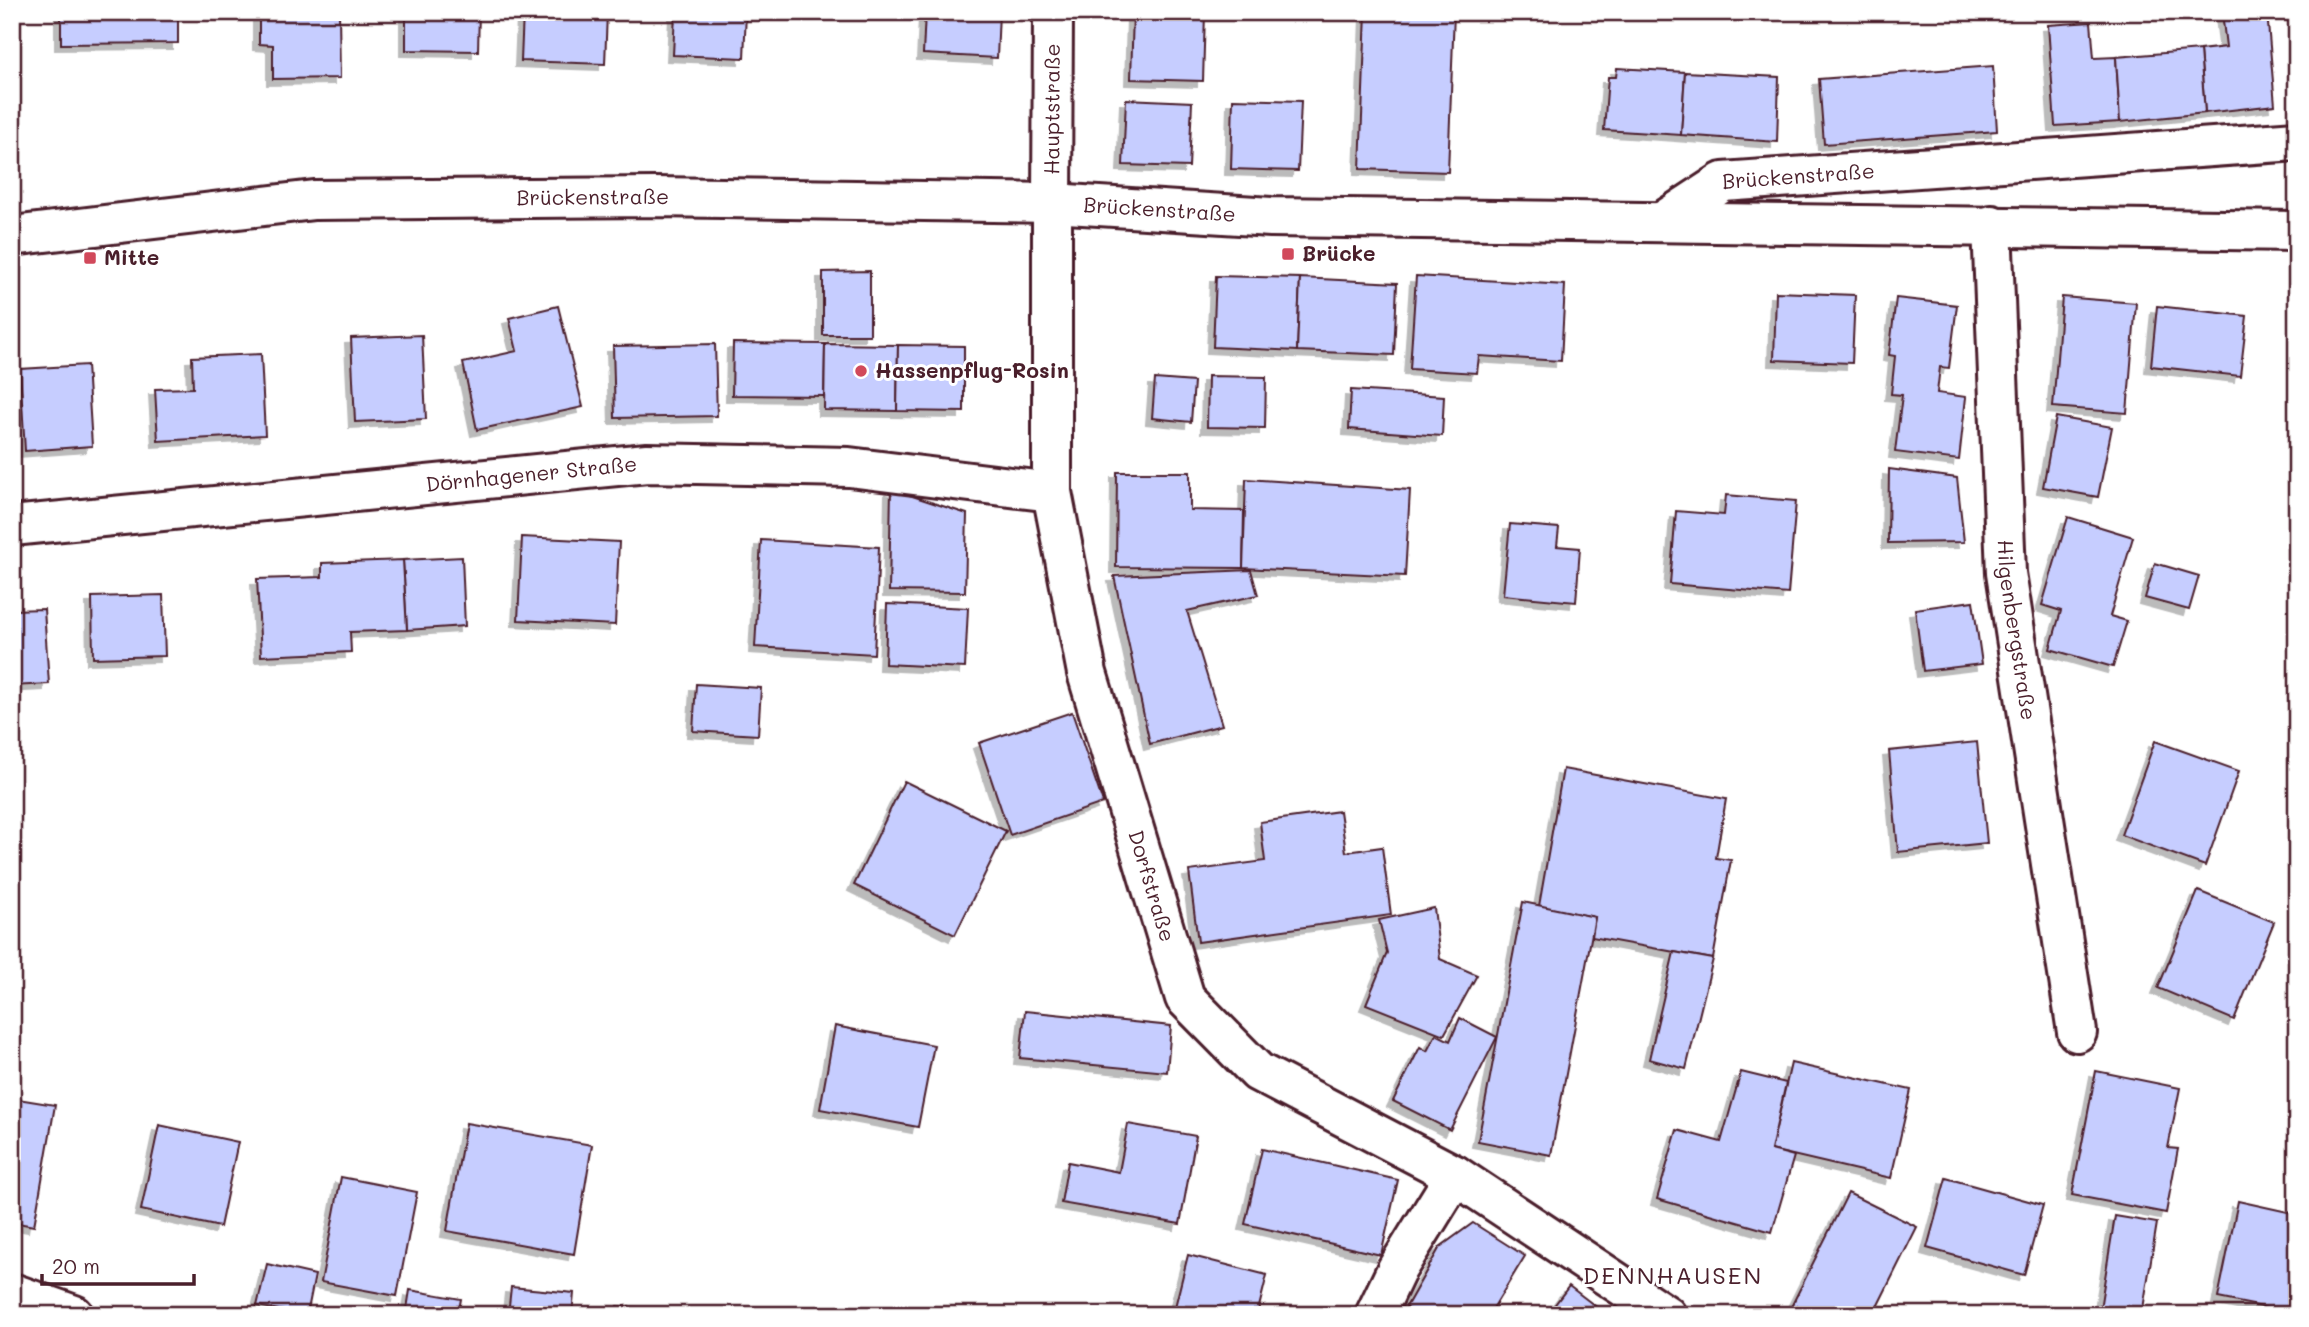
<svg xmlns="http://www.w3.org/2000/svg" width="2309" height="1327" viewBox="0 0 2309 1327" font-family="Mali,sans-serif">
<defs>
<filter id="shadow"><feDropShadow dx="-6" dy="6" stdDeviation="0" flood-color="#0004"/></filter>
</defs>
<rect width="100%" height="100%" fill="#fff"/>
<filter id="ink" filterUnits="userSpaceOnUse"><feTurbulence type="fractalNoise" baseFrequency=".0143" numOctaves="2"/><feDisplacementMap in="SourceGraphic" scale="14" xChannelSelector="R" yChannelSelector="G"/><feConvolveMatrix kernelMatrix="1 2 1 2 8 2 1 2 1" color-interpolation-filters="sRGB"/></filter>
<g filter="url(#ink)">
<g fill="#c6cdff" stroke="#4a1f2b" stroke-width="2" filter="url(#shadow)">
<polygon points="61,12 178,12 178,43 61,44"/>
<polygon points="259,12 339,12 340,78 273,79 273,45 259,44"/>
<polygon points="406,12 479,12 478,51 406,50"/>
<polygon points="523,12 607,12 605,64 521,61"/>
<polygon points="675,12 746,12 744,58 673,55"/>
<polygon points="925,12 999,12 997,58 923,54"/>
<polygon points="1133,12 1205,12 1203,81 1131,79"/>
<polygon points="1366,12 1454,12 1448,172 1360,169"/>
<polygon points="2222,12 2267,12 2275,105 2205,113 2200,50 2226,47"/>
<polygon points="2091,22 2094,58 2116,57 2120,122 2055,126 2048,25"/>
<polygon points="2200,50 2205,113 2120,122 2116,57"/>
<polygon points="1993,66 1997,131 1824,144 1819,79"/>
<polygon points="1617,68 1685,72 1681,135 1604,130 1608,77 1616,77"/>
<polygon points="1685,72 1779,77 1777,142 1681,135"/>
<polygon points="1126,99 1192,102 1189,167 1123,165"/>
<polygon points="1233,99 1301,101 1298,171 1231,169"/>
<polygon points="870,271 870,335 823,335 823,272"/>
<polygon points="1216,276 1300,278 1297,351 1213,347"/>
<polygon points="1416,276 1565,285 1561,361 1479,356 1477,373 1410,369"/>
<polygon points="1300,278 1397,283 1394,355 1297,351"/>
<polygon points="1776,292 1855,295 1852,363 1774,360"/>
<polygon points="2062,297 2136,303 2127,413 2053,407"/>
<polygon points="1896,298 1957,305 1949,368 1940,367 1937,393 1966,397 1959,460 1895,452 1902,395 1891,394 1895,356 1889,355"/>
<polygon points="558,306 583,407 477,430 463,363 517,351 509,318"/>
<polygon points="2157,306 2247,316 2240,376 2151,366"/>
<polygon points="422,335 426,419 355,422 351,338"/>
<polygon points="733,343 825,344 824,396 732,395"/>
<polygon points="715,344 717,416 615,418 613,346"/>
<polygon points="825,344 898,345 897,411 824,410"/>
<polygon points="898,345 964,346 964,412 897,411"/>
<polygon points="261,354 265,435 158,441 155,389 193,388 192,357"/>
<polygon points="87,365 92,446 25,451 20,369"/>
<polygon points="1208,376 1266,377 1265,428 1207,427"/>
<polygon points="1155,379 1194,382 1191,422 1152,418"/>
<polygon points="1351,390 1444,396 1442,436 1349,429"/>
<polygon points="2056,417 2112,427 2098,497 2043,487"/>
<polygon points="1889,469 1957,478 1964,542 1888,543"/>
<polygon points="1117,472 1190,472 1190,510 1244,511 1243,568 1116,567"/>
<polygon points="1246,479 1410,490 1405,576 1243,568"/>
<polygon points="891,489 967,514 965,592 889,591"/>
<polygon points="1726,495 1796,501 1788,594 1670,584 1676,511 1724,515"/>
<polygon points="2068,517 2133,537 2110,616 2127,621 2113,667 2050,649 2061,611 2042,605"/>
<polygon points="1510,524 1559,528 1557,546 1580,548 1576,602 1503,595"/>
<polygon points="522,537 619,542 615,625 518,620"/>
<polygon points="761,540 879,547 874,654 755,647"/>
<polygon points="462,557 465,626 407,630 403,560"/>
<polygon points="403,560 407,630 350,632 351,652 261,656 257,579 322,577 322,563"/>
<polygon points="2155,563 2199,576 2189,610 2145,598"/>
<polygon points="1251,570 1258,595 1187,611 1222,725 1150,744 1114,576"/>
<polygon points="163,595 165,656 93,658 92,597"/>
<polygon points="1973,601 1982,664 1923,671 1915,609"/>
<polygon points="887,604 968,608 965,668 885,664"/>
<polygon points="44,609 49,684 12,686 12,610"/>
<polygon points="696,684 761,688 758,735 693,731"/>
<polygon points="1072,712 1103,803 1010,835 979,743"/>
<polygon points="2155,741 2239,771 2205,866 2121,835"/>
<polygon points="1977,742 1987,843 1898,852 1889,751"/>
<polygon points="1563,769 1726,799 1716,858 1731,860 1713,959 1592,937 1595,917 1539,906"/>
<polygon points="904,781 1006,831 955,935 854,885"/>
<polygon points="1340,811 1346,852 1382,847 1391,915 1198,942 1189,871 1265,861 1260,822"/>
<polygon points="2198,891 2274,922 2234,1020 2158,988"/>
<polygon points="1523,902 1595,917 1551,1155 1478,1141"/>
<polygon points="1434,908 1440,959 1477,975 1444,1035 1366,1004 1387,953 1379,920"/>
<polygon points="1674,952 1713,959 1686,1069 1649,1059"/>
<polygon points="1025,1011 1171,1026 1167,1072 1020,1058"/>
<polygon points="1460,1018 1497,1037 1450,1130 1393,1101 1420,1047 1427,1051 1436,1034 1450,1041"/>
<polygon points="835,1026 934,1045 918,1127 820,1109"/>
<polygon points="1791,1063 1911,1090 1891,1178 1771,1150"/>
<polygon points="2096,1071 2180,1088 2168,1148 2178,1149 2166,1213 2072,1195"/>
<polygon points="1741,1072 1786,1083 1771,1150 1794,1156 1772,1232 1657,1199 1677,1130 1721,1142"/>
<polygon points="12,1098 55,1105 34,1226 12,1222"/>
<polygon points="466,1123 592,1145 574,1254 447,1231"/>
<polygon points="1128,1124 1196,1136 1180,1224 1061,1203 1068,1162 1119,1172"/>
<polygon points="159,1125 238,1142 220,1227 141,1210"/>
<polygon points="1262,1149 1398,1180 1381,1255 1245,1224"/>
<polygon points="341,1177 417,1192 397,1296 321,1282"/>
<polygon points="1946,1178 2043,1205 2024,1275 1927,1248"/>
<polygon points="1848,1193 1917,1227 1873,1315 1787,1315"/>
<polygon points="2238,1201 2297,1214 2297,1314 2218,1298"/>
<polygon points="2115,1216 2157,1223 2142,1315 2099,1315"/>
<polygon points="1473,1223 1525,1256 1489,1315 1418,1315 1406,1307 1440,1247"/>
<polygon points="1188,1255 1267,1275 1257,1315 1173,1315"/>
<polygon points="267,1264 315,1275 307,1315 257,1306"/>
<polygon points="1569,1286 1607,1315 1547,1315"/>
<polygon points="511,1287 574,1293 572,1315 508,1315"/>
<polygon points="410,1290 461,1299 458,1315 406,1315"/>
<polygon points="617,1306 698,1313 697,1315 616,1315"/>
</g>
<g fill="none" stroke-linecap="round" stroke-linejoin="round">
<g stroke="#4a1f2b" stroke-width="44">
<g id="street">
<path id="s1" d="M 1052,203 L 1052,492 L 1087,673 L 1185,998 L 1258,1072 L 1455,1175 L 1666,1315"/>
<path id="s2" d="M 1665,220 L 1723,182 L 2297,141"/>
<path id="s3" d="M 1992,225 L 2006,573 L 2077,1032"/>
<path id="s4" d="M 12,526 L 647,463 L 849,467 L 1052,492"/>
<polyline points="12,1293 74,1315"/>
<polyline points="1375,1315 1397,1269 1455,1175"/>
</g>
</g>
<g stroke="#4a1f2b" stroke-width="44">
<g id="secondary">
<path id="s5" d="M 1052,203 L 1053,12"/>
<path id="s6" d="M 12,236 L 314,200 L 655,197 L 1052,203 L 1271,217 L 2297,231"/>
</g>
</g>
<use href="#street" stroke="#fff" stroke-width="38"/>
<use href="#secondary" stroke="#fff" stroke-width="38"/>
</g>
</g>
<g fill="#d1495b" stroke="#fff" stroke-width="2.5">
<rect x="1281" y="247" width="14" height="14" rx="3.5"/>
<rect x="83" y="251" width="14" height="14" rx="3.5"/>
<circle cx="861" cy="371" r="7"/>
</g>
<g text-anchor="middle" stroke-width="6" stroke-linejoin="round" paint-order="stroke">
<g font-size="21" fill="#4a1f2b" stroke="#fff">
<text dy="7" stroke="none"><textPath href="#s5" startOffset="94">Hauptstraße</textPath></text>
<text dy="7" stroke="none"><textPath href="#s2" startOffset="145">Brückenstraße</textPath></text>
<text dy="7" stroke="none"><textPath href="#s6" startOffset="583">Brückenstraße</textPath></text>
<text dy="7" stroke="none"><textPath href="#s6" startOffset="1150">Brückenstraße</textPath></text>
<text dy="7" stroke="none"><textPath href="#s4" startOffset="522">Dörnhagener Straße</textPath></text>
<text dy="7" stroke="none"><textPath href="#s3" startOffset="406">Hilgenbergstraße</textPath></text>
<text dy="7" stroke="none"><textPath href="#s1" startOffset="696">Dorfstraße</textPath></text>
</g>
<g font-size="21" font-weight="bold" fill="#4a1f2b" stroke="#fff" text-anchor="start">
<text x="1302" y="261">Brücke</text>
<text x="104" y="265">Mitte</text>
<text x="875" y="378">Hassenpflug-Rosin</text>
</g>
<g font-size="24" letter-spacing="2" fill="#4a1f2b" stroke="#fff">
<text x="1673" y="1284">DENNHAUSEN</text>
</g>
</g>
<rect width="2309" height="1327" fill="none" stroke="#fff" stroke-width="42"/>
<rect x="21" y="21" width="2267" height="1285" fill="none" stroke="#4a1f2b" stroke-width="2.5" filter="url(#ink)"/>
<path d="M42 1274v10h152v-10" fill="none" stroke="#4a1f2b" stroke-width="3.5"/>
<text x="52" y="1274" font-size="21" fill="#4a1f2b" stroke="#ffffff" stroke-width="5" paint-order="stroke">20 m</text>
</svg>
